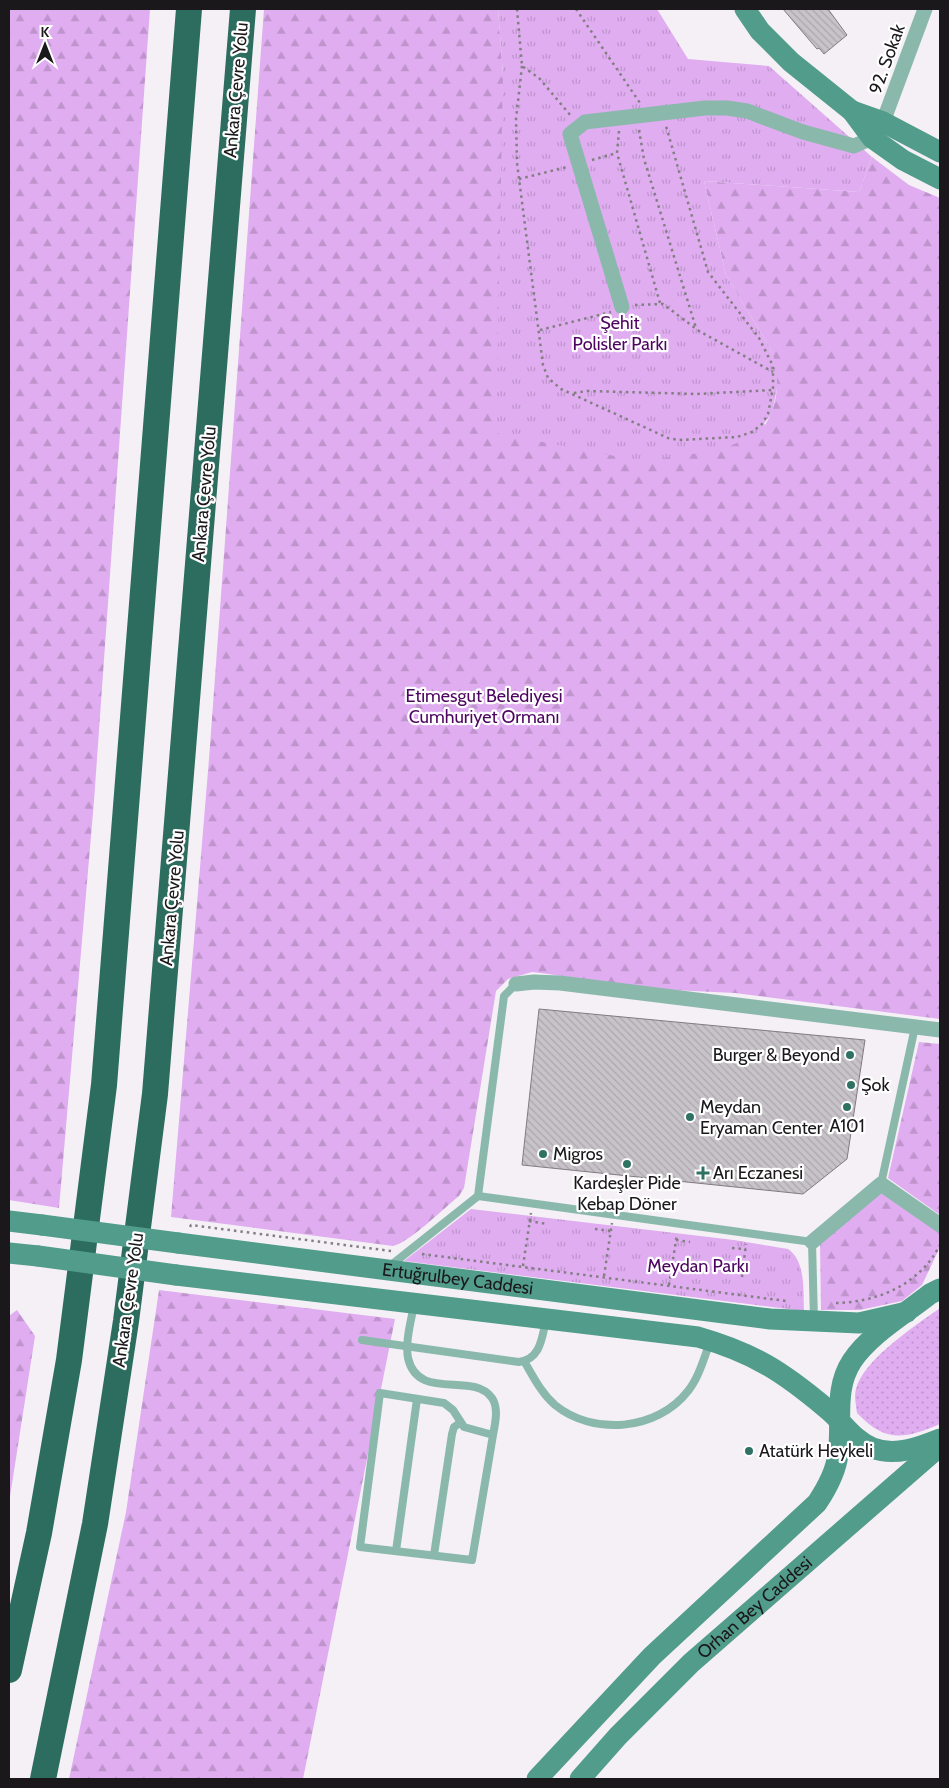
<svg xmlns="http://www.w3.org/2000/svg" width="949" height="1788" viewBox="0 0 949 1788" font-family="Cabin,sans-serif">
<defs>
<pattern id="grass-dots" width="8" height="8" patternUnits="userSpaceOnUse" patternTransform="scale(1.25)"><rect width="8" height="8" fill="#dfadf0"/><path d="M2 2h.1M6 6h.1" fill="none" stroke="#bf94cd" stroke-width="1.8" stroke-linecap="round"/></pattern>
<pattern id="forest-firs" width="22" height="20" patternUnits="userSpaceOnUse" patternTransform="scale(1.25)"><rect width="22" height="20" fill="#dfadf0"/><path d="M5 1l3.5 6h-7zM16 11l3.5 6h-7z" fill="#bf94cd"/></pattern>
<pattern id="park-tufts" width="24" height="20" patternUnits="userSpaceOnUse" patternTransform="scale(1.25)"><rect width="24" height="20" fill="#dfadf0"/><path d="M3 7l-1-3M5 7V3M7 7l1-3M15 17l-1-3M17 17v-4M19 17l1-3" fill="none" stroke="#bf94cd"/></pattern>
<pattern id="building-back-hatch" width="6" height="6" patternUnits="userSpaceOnUse" patternTransform="scale(1.25)"><rect width="6" height="6" fill="#c8c3c9"/><path d="M-1 5l2 2M0 0l6 6M5-1l2 2" fill="none" stroke="#aba7ac"/></pattern>
</defs>
<rect width="100%" height="100%" fill="#f5f0f6"/>
<path fill="url(#grass-dots)" d="M 940,1308 L 940,1424 C 905,1439 885,1443 857,1413 C 856,1405 854,1396 856,1389 C 863,1360 916,1325 940,1308 Z"/>
<g fill="url(#forest-firs)">
<polygon points="9,9 150,9 94,801 59,1208 9,1200"/>
<path d="M 264,9 L 498,9 L 503,75 L 765,425 C 780,402 780,372 770,348 L 726,275 L 704,181 L 859,192 L 872,157 L 909,185 L 940,198 L 940,1019 L 735,993 L 651,989 L 541,973 L 532,972 L 508,979 L 496,991 L 464,1188 L 459,1196 C 444,1208 409,1243 393,1246 L 171,1217 L 209,759 Z"/>
<polygon points="919,1042 940,1044 940,1215 888,1178"/>
<polygon points="880,1190 940,1233 940,1247 922,1285 902,1301 860,1310 821,1310 820,1240"/>
<polygon points="159,1290 395,1319 303,1779 69,1779 126,1512"/>
<polygon points="17,1310 35,1336 9,1503 9,1316"/>
</g>
<g fill="url(#park-tufts)">
<polygon points="498,9 657,9 688,59 769,66 872,157 859,192 704,181 726,275 770,348 775,361 777,374 777,388 772,413 757,433 722,450 640,461 496,433 503,75"/>
<path d="M 471,1209 L 734,1240 L 788,1249 C 806,1261 803,1291 804,1311 L 404,1261 Z"/>
</g>
<g fill="url(#building-back-hatch)" stroke="#7f7b81">
<polygon points="783,9 828,9 847,35 824,54 819,48 817,49"/>
<polygon points="539,1009 865,1040 847,1159 803,1194 522,1165"/>
</g>
<g fill="none" stroke-linecap="round" stroke-linejoin="round">
<g stroke="#827f83" stroke-width="2.5" stroke-dasharray="2.5 4" stroke-linecap="butt">
<polyline points="517,9 522,66 539,78 571,116"/>
<polyline points="576,9 640,103"/>
<polyline points="522,66 516,119 517,163 543,365 548,378 561,389 668,438 679,440 737,437 752,432 762,424 768,414 773,388 773,366 759,338 708,272 666,126"/>
<polyline points="639,130 644,159 696,328"/>
<polyline points="619,131 617,153 660,303"/>
<polyline points="592,160 617,153"/>
<polyline points="519,179 567,167"/>
<polyline points="635,305 663,304 699,331 773,372"/>
<polyline points="540,330 611,312"/>
<polyline points="574,393 587,391 697,394 773,390"/>
<polyline points="529,1221 547,1224"/>
<polyline points="190,1227 191,1225 391,1251"/>
<polyline points="595,1229 611,1231"/>
<polyline points="676,1240 690,1242"/>
<polyline points="732,1248 746,1249"/>
<polyline points="422,1254 786,1301"/>
<polyline points="523,1266 531,1213"/>
<polyline points="604,1276 612,1223"/>
<polyline points="742,1277 746,1244"/>
<polyline points="669,1285 677,1234"/>
<path d="M 836,1303 C 879,1302 920,1284 940,1245"/>
</g>
<g stroke="#8ab9ac" stroke-width="8">
<polyline points="881,1184 915,1027"/>
<polyline points="478,1196 812,1242 814,1320"/>
<polyline points="390,1266 478,1196 504,996 516,984"/>
<path d="M 414,1305 C 411,1321 405,1342 408,1358 C 418,1402 473,1371 492,1398 C 499,1408 495,1424 493,1435 L 472,1560 L 360,1547 L 380,1393 L 444,1403 L 453,1410 L 464,1427 L 493,1435"/>
<path d="M 362,1340 L 519,1362 C 541,1359 542,1337 546,1320"/>
<path d="M 524,1361 C 533,1376 541,1393 555,1405 C 593,1436 657,1431 688,1391 C 699,1377 704,1358 710,1342"/>
<polyline points="396,1551 417,1399"/>
<polyline points="434,1555 452,1434 454,1427 460,1423"/>
</g>
<g stroke="#8ab9ac" stroke-width="15">
<polyline points="883,122 925,9"/>
<polyline points="622,307 570,134 585,122 705,108 727,108 747,111 803,132 854,146 872,138"/>
<polyline points="516,984 534,982 560,983 940,1030"/>
<polyline points="812,1242 881,1184 940,1225"/>
</g>
<g stroke="#519c8b" stroke-width="21">
<polyline points="745,9 760,31 791,62 852,111 872,138 903,160 940,179"/>
<polyline points="852,111 883,122 940,152"/>
<polyline points="9,1221 42,1225"/>
<path id="s1" d="M 178,1243 L 770,1319 L 859,1323 L 907,1312"/>
<polyline points="9,1253 38,1256"/>
<path d="M 176,1275 L 698,1337 C 754,1353 783,1372 827,1409 C 843,1422 854,1441 873,1448 C 895,1457 920,1447 940,1439"/>
<path d="M 537,1779 L 652,1656 L 817,1503 C 827,1488 836,1472 838,1454 C 843,1423 833,1390 852,1361 C 870,1334 905,1314 930,1294 L 940,1289"/>
<path id="s2" d="M 580,1779 L 618,1736 L 691,1663 L 940,1446"/>
</g>
<g stroke="#2c6d5f" stroke-width="26">
<polyline points="9,1670 39,1533 69,1360 104,1085 189,9"/>
<polyline points="43,1779 95,1524 126,1321 155,1094 243,9"/>
</g>
<g stroke="#519c8b" stroke-width="21">
<polyline points="42,1225 178,1243"/>
<polyline points="38,1256 176,1275"/>
</g>
</g>
<g fill="#2f7263" stroke="#fff" stroke-width="2">
<circle cx="850" cy="1055" r="5"/>
<circle cx="851" cy="1085" r="5"/>
<circle cx="847" cy="1107" r="5"/>
<circle cx="690" cy="1117" r="5"/>
<circle cx="543" cy="1154" r="5"/>
<circle cx="627" cy="1164" r="5"/>
<path d="M700.5 1165.5h5v5h5v5h-5v5h-5v-5h-5v-5h5z"/>
<circle cx="749" cy="1451" r="5"/>
</g>
<g text-anchor="middle" stroke-width="4.5" stroke-linejoin="round" paint-order="stroke">
<g font-size="18" fill="#1a181b" stroke="#fff">
<text transform="translate(887 59) rotate(-70)" y="6">92. Sokak</text>
<text transform="translate(236 90) rotate(-85)" y="6">Ankara Çevre Yolu</text>
<text transform="translate(204 494) rotate(-85)" y="6">Ankara Çevre Yolu</text>
<text transform="translate(172 898) rotate(-85)" y="6">Ankara Çevre Yolu</text>
<text dy="6" stroke="none"><textPath href="#s1" startOffset="282">Ertuğrulbey Caddesi</textPath></text>
<text transform="translate(128 1300) rotate(-82)" y="6">Ankara Çevre Yolu</text>
<text dy="6" stroke="none"><textPath href="#s2" startOffset="245">Orhan Bey Caddesi</textPath></text>
</g>
<g font-size="18" fill="#4e0561" stroke="#fff">
<text x="620" y="329">Şehit<tspan x="620" dy="21">Polisler Parkı</tspan></text>
<text x="484" y="702">Etimesgut Belediyesi<tspan x="484" dy="21">Cumhuriyet Ormanı</tspan></text>
<text x="698" y="1272">Meydan Parkı</text>
</g>
<g font-size="18" fill="#1a181b" stroke="#fff" text-anchor="start">
<text x="840" y="1061" text-anchor="end">Burger &amp; Beyond</text>
<text x="861" y="1091">Şok</text>
<text x="700" y="1113">Meydan<tspan x="700" dy="21">Eryaman Center</tspan></text>
<text x="847" y="1132" text-anchor="middle">A101</text>
<text x="553" y="1160">Migros</text>
<text x="713" y="1179">Arı Eczanesi</text>
<text x="627" y="1189" text-anchor="middle">Kardeşler Pide<tspan x="627" dy="21">Kebap Döner</tspan></text>
<text x="759" y="1457">Atatürk Heykeli</text>
</g>
</g>
<rect width="949" height="1788" fill="none" stroke="#1a181b" stroke-width="20"/>
<g transform="translate(45 45)" stroke="#ffffff" stroke-width="4" paint-order="stroke">
<path d="M0-4L9 19L0 12L-9 19Z" fill="#1a181b"/>
<text y="-8" font-size="14" font-weight="bold" text-anchor="middle" fill="#1a181b">K</text>
</g>
</svg>
